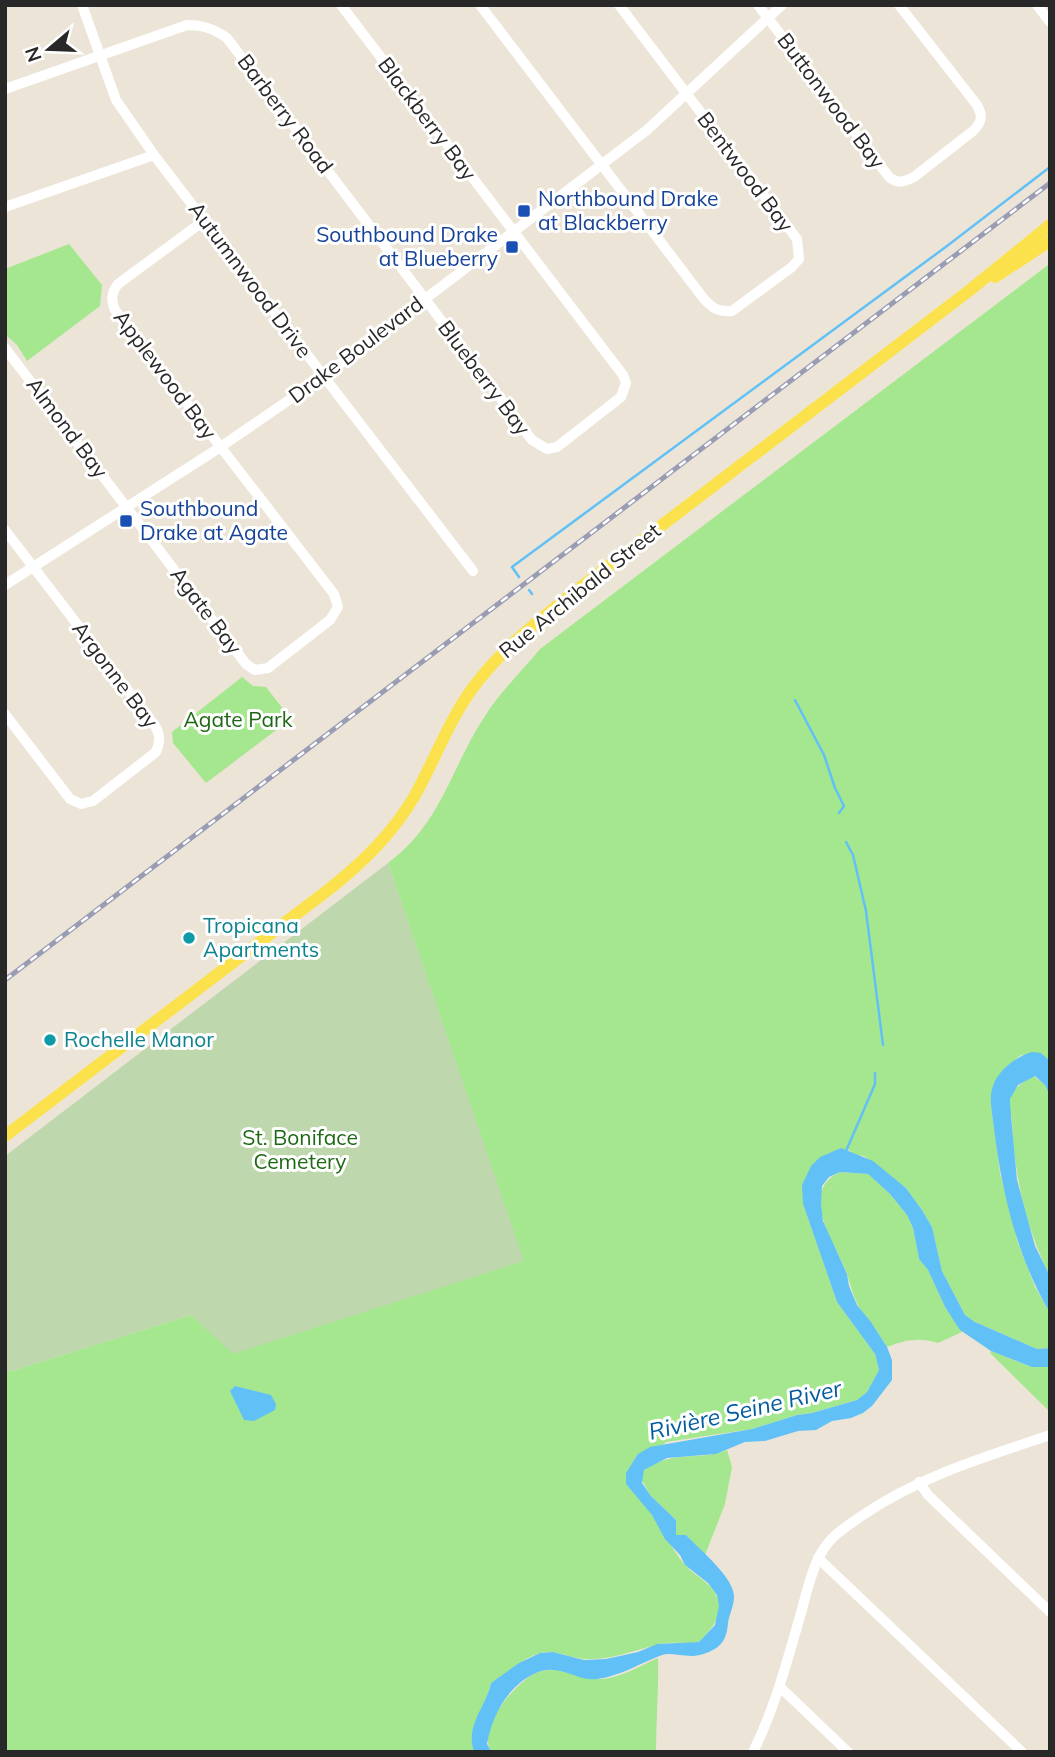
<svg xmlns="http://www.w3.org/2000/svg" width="1055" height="1757" viewBox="0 0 1055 1757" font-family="Mulish,sans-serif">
<rect width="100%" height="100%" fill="#ece5d7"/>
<g fill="#a5e78f">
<polygon points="69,244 102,285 100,306 27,361 17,345 5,334 5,269"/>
<path d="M 1048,265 L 1050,1061 L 1041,1053 L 1021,1055 L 1005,1068 L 991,1105 L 1000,1173 L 1018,1243 L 1035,1287 L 1050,1313 L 1050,1348 L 1037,1349 L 975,1322 L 965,1315 L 942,1271 L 932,1227 L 922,1210 L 906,1188 L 864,1156 L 856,1155 L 847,1149 L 803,1204 L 837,1302 L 875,1354 L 879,1370 L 867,1392 L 857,1400 L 812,1413 L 797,1415 L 752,1429 L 666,1442 L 626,1484 C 637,1496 649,1509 657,1522 C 667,1537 675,1555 688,1568 C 699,1579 717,1586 719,1604 C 720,1621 710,1630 699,1642 C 685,1644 670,1641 656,1645 C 632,1651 614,1659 589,1659 C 572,1660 557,1649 541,1653 C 522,1657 508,1674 491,1683 C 486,1708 466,1725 474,1752 L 5,1752 L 5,1373 L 191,1315 L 523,1261 L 388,863 C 442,823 450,769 485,716 C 500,692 522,671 540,649 Z"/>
<polygon points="242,677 253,686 266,687 291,719 206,783 173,743 172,732"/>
<path d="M 1031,1076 L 1034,1076 L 1045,1085 L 1050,1096 L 1050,1276 C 1026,1228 1014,1175 1012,1120 C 1011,1114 1008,1104 1010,1099 C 1014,1087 1023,1083 1031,1076 Z"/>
<path d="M 840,1172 L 868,1174 L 890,1194 L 907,1215 L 913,1228 L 919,1259 L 928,1270 L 945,1307 L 962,1332 L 938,1343 C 919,1337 905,1340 887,1347 C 882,1339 877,1331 872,1324 C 868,1318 862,1313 859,1307 C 853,1296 850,1283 846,1271 C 834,1242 798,1191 840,1172 Z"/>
<polygon points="991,1351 1032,1367 1050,1367 1050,1412 990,1353"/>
<path d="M 727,1450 L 732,1467 L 725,1504 L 705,1555 L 686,1535 L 676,1535 L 676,1520 L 651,1496 L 641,1479 L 644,1470 C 675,1449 696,1462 727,1450 Z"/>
<path d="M 658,1658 C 659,1690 656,1720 656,1752 L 492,1752 C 474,1731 517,1679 539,1672 C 559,1665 577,1678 597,1679 C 617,1680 640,1666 658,1658 Z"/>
</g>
<polygon fill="#bed7ad" points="388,863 524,1261 233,1354 191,1315 5,1373 5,1156"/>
<g fill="#61c1f7">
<path d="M 1032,1052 L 1041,1053 L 1050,1061 L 1050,1096 L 1045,1085 L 1035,1076 L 1018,1085 L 1010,1099 L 1010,1104 L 1017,1180 L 1035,1246 L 1050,1276 L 1050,1313 C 1017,1257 1002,1193 994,1129 C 993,1116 988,1098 993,1086 C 998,1070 1017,1056 1032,1052 Z"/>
<path d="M 841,1148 L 873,1161 L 906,1188 L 922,1210 L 932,1227 L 942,1271 L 965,1315 L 975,1322 L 1037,1349 L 1050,1348 L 1050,1367 L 1032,1367 L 991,1351 L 960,1330 L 945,1307 L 928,1270 L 919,1259 L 913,1228 L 907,1215 L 890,1194 L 868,1174 L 840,1172 L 829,1177 L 822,1186 L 821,1204 L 823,1221 L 847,1274 L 849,1286 L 857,1305 L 871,1322 L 887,1347 L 892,1360 L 892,1380 L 872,1406 L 863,1413 L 851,1418 L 832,1421 L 816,1430 L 798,1431 L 765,1441 L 745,1442 L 716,1454 L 667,1458 L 644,1470 L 642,1483 L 651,1496 L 676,1520 L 676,1535 L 686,1535 C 699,1549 735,1578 734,1597 C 734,1606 729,1615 728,1623 C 727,1637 723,1646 709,1652 C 690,1661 674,1651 662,1655 C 640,1663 621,1676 597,1679 C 577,1682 559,1662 536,1673 C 507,1686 492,1716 487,1744 L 492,1752 L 474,1752 C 465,1725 486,1707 491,1683 L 519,1663 L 540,1653 L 553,1652 L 584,1660 L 606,1659 L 638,1652 L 657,1644 L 699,1642 L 715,1625 L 719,1606 L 717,1595 L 708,1583 L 685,1565 L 680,1555 L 665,1539 L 652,1515 L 626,1484 L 626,1473 L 638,1454 L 650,1447 L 752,1429 L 797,1415 L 812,1413 L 857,1400 L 867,1392 L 879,1370 L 875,1354 L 837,1302 L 803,1204 L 802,1185 L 811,1166 L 820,1157 Z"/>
<polygon points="235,1386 271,1395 276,1404 275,1410 254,1421 244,1420 230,1391"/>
</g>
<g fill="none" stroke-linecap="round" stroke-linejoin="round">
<g stroke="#61c1f7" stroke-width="2.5">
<polyline points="519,577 512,567 947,246 1050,167"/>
<polyline points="529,590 532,594"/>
<polyline points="795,700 824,755 835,788 844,806 839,813"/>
<polyline points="846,842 853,855 866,911 883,1045"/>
<polyline points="846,1151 875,1084 875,1073"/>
</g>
<g stroke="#fff" stroke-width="10">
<polyline points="82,5 116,100 154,155 473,571"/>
<path d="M 480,5 L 704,299 C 713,309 719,312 732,311 L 792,267 L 799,259 L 797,239 L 619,5"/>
<path d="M 758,5 L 889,177 C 898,184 904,182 914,177 L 973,131 C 982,122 983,116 977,105 L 899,5"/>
<polyline points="1037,5 1050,22"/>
<path d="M 5,89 L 187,25 C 203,25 214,29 227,38 L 532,440 L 547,449 L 557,447 L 621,397 L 626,383 L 623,375 L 341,5"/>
<polyline points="5,207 154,155"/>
<path d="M 5,348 L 246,664 L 255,670 L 268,668 L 330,620 L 338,607 L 334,594 L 115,310 C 111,300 111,293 118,284 L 205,220"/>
<path d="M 5,530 L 155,726 C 161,736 160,742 156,752 L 93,801 L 81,804 L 70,799 L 5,714"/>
<polyline points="5,585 219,448 324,376 647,130 782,5"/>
<polyline points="919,1482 928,1495 1050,1612"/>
<polyline points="818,1558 1022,1752"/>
<polyline points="780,1687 848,1752"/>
<path d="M 753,1752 C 774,1710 786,1665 799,1620 C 805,1600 809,1578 818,1559 C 829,1536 843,1529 863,1515 C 920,1476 985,1457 1050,1435"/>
</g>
<g stroke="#fbe24d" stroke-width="12">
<polyline points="995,277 1050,241"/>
<path d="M 5,1136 L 332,887 C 364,861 392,834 414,797 C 434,762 448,722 472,689 C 499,652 533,625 568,597 L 970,290 L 1050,225"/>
</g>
<g stroke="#9a9cb4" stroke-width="5">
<polyline id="rail" points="5,980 1050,183"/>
</g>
<use href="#rail" stroke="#fff" stroke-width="2.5" stroke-dasharray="8" stroke-linecap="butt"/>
</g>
<g fill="#1a4fb4" stroke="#fff" stroke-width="2.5">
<rect x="517" y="204" width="14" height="14" rx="3.5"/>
<rect x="505" y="240" width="14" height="14" rx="3.5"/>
<rect x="119" y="514" width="14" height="14" rx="3.5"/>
</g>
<g fill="#0f9aa8" stroke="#fff" stroke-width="2.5">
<circle cx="189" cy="938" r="7"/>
<circle cx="50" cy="1040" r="7"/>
</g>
<g text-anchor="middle" stroke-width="6" stroke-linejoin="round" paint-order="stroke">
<g font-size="21" fill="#282828" stroke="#fff">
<text transform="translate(831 101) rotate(53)" y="7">Buttonwood Bay</text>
<text transform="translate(285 114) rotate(53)" y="7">Barberry Road</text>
<text transform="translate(427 119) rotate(53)" y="7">Blackberry Bay</text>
<text transform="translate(745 172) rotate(53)" y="7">Bentwood Bay</text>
<text transform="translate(250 280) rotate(53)" y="7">Autumnwood Drive</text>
<text transform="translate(356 350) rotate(-37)" y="7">Drake Boulevard</text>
<text transform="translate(165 375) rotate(53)" y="7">Applewood Bay</text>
<text transform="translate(484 378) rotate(53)" y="7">Blueberry Bay</text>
<text transform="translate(67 428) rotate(53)" y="7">Almond Bay</text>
<text transform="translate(580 591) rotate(-39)" y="7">Rue Archibald Street</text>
<text transform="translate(206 611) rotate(53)" y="7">Agate Bay</text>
<text transform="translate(115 675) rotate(53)" y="7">Argonne Bay</text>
</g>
<g font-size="21" fill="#164399" stroke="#fff" text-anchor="start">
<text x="538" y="206">Northbound Drake<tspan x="538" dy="24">at Blackberry</tspan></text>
<text x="498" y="242" text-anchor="end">Southbound Drake<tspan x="498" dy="24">at Blueberry</tspan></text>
<text x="140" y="516">Southbound<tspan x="140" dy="24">Drake at Agate</tspan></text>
</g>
<g font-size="21" fill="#1e6814" stroke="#fff">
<text x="238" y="727">Agate Park</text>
<text x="300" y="1145">St. Boniface<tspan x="300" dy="24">Cemetery</tspan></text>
</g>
<g font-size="21" fill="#0d838f" stroke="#fff" text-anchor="start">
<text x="203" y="933">Tropicana<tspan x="203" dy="24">Apartments</tspan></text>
<text x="64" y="1047">Rochelle Manor</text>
</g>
<g font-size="23" font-style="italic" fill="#035ca0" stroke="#fff">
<text transform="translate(745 1410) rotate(-13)" y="8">Rivière Seine River</text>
</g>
</g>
<rect width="1055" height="1757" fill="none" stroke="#282828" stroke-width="14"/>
<g transform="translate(49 49) rotate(251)" stroke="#ffffff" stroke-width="5" paint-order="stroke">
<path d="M0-5L12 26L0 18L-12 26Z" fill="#282828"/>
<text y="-10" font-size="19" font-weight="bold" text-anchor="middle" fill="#282828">N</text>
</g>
</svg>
